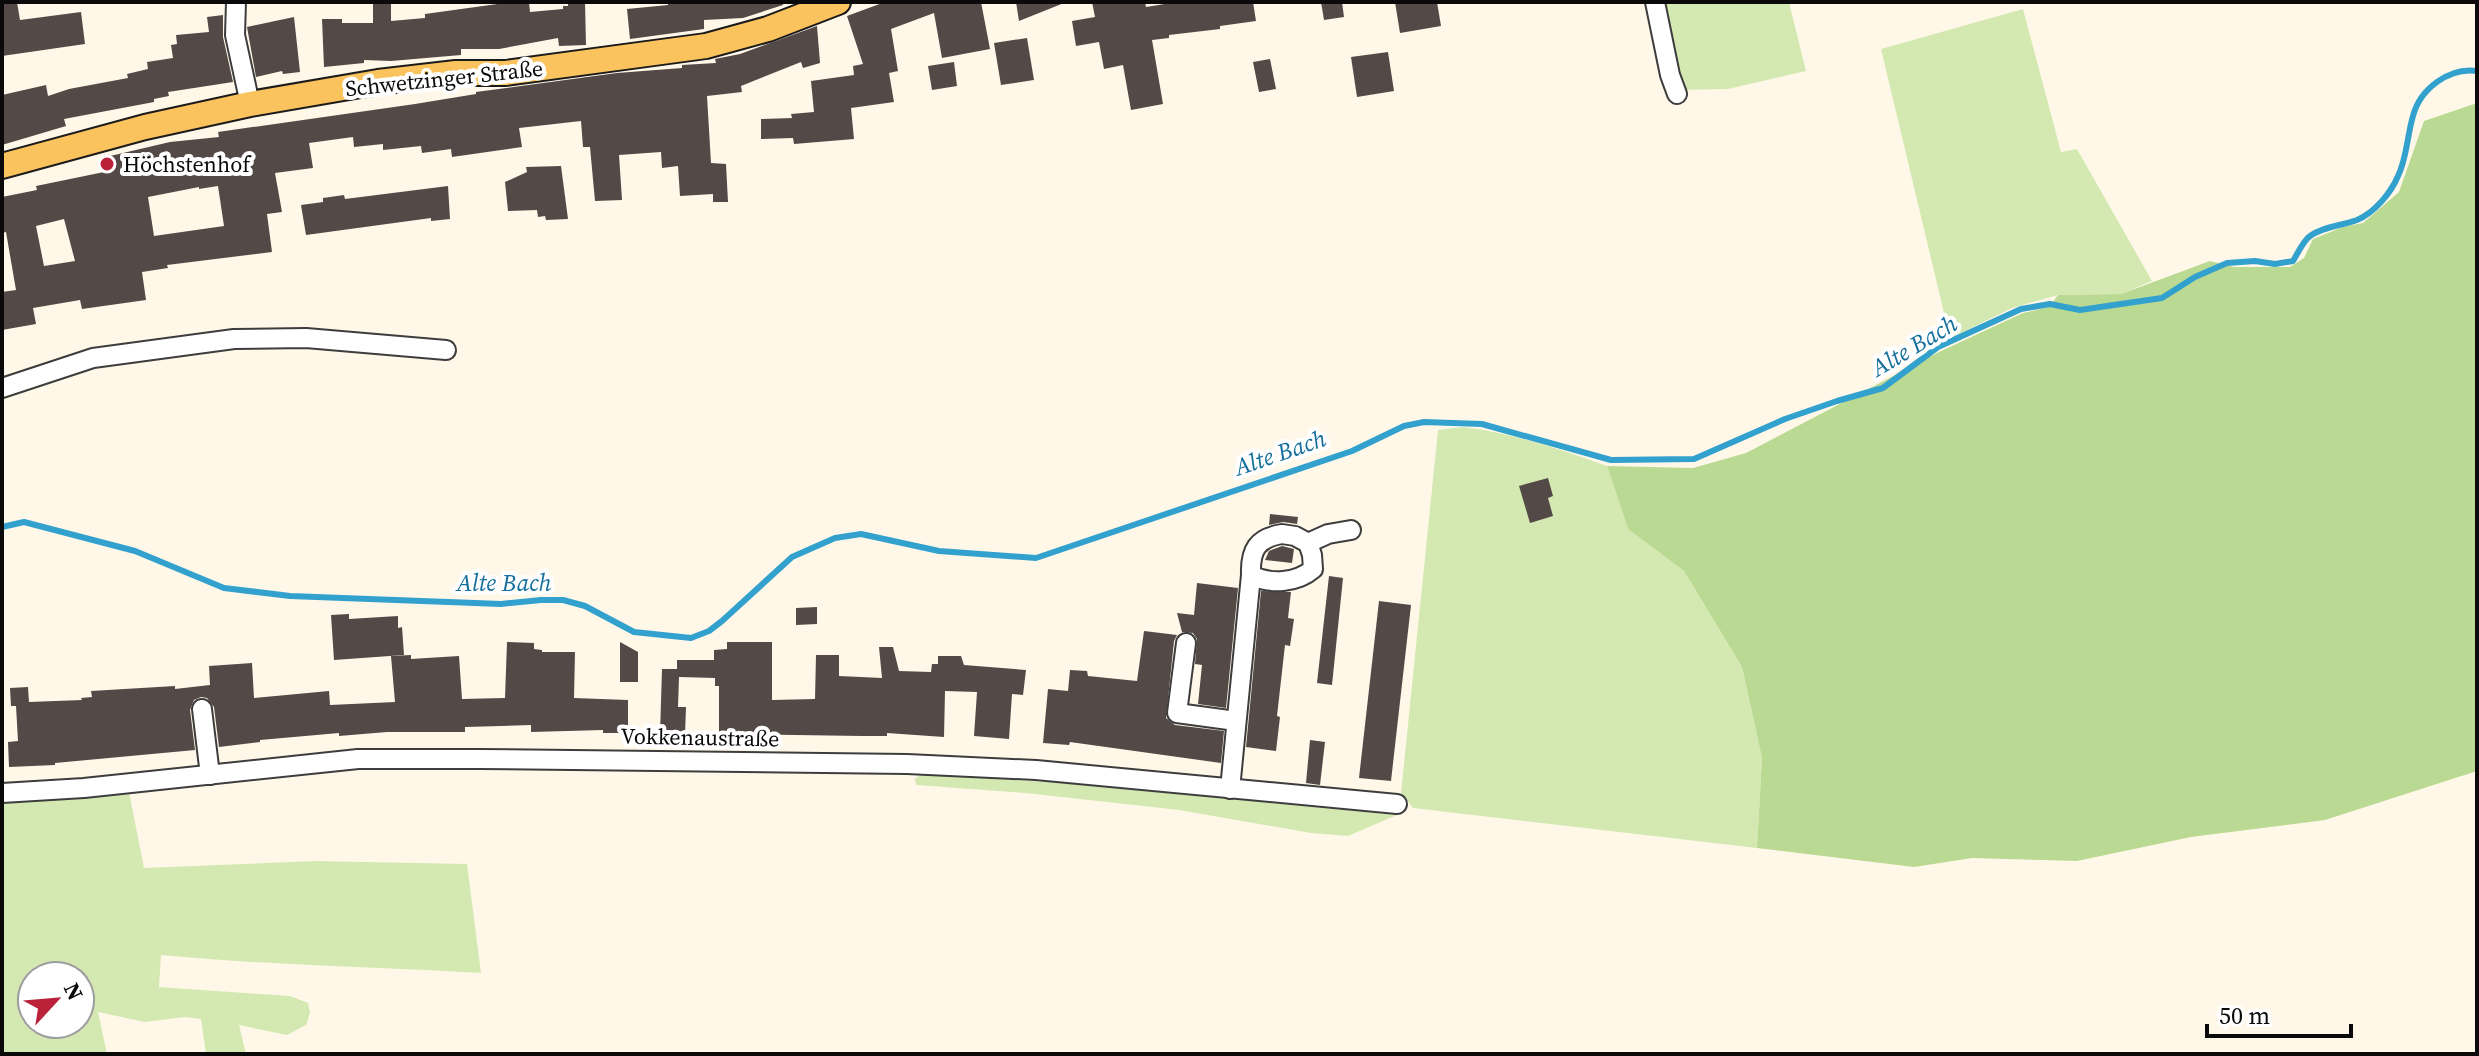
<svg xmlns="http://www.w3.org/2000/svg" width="2479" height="1056" viewBox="0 0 2479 1056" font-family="'Source Serif 4',serif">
<rect width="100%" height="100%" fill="#fff8e8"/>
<g fill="#d4e9b2" fill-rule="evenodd">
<polygon points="1661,2 1789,2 1806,71 1728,89 1680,90"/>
<polygon points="2023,9 2061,152 2077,149 2152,281 2121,294 2058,295 2012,308 1955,336 1949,334 1881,49"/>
<path d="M 1463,427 C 1513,433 1559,449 1607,466 L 1628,529 L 1684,571 L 1742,667 L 1762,758 L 1757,848 L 1413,808 L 1401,793 L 1438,430 Z"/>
<polygon points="921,774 1063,783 1397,815 1348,836 1311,833 1179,810 1025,793 916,785 915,779"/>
<path d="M 129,792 L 144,868 L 314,861 L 467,864 L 481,973 C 374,967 267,965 161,955 L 159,987 L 290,996 L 308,1003 L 310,1013 L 306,1025 L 287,1035 L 239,1025 L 246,1054 L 206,1054 L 201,1019 L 185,1017 L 145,1022 L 98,1012 L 107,1054 L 2,1054 L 2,800 ZM 32,976 L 80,976 L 80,1024 L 32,1024 Z"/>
</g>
<polygon fill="#bad992" points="2477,103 2477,771 2325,820 2191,837 2077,861 1972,858 1914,867 1757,848 1762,758 1742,667 1684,571 1628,529 1607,466 1693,468 1746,453 1939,352 2023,313 2049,307 2058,295 2121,294 2210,261 2234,267 2290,267 2304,258 2313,239 2343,227 2363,223 2399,192 2424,121"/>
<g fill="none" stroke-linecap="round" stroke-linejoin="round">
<path stroke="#33a1ce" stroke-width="6" d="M 2,527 L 24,522 L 135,551 L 224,588 L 290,596 L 501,604 L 541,600 L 563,600 L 585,606 L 634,632 L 691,638 L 709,631 L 722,621 L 792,557 L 835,538 L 861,534 L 939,551 L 1036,558 L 1352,451 L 1404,426 L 1424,422 L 1482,424 L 1611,460 L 1694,459 L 1785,419 L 1837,401 L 1883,388 L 1938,347 L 2021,309 L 2050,304 L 2080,310 L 2162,298 L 2195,277 L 2227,263 L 2255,261 L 2275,264 L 2293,261 C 2298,253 2303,241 2310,236 C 2324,226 2341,226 2357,220 C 2374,213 2391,193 2398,176 C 2407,158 2407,136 2413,116 C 2420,89 2449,67 2477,71"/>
</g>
<g fill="#534a47" fill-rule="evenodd">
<polygon points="10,2 17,2 20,20 81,12 85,44 2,56 2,3"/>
<polygon points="373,2 391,2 391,21 425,18 425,14 511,2 529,2 530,12 563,9 563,6 568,6 568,2 585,2 586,45 559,46 558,38 499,49 461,49 461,55 391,61 364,60 364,63 324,67 322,19 342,19 342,23 373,23"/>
<polygon points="668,2 782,2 783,5 743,18 704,20 704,29 630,39 627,9 668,5"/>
<polygon points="885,2 981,2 990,49 942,58 934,13 891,29 898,71 889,73 894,102 851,108 854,139 794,144 793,138 761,139 761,119 792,118 791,114 814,112 811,81 854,75 853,66 863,64 847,16"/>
<polygon points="1016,2 1064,2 1064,3 1019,21"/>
<polygon points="1092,2 1145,2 1146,7 1177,2 1253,2 1256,21 1220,26 1220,29 1169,35 1169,38 1152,40 1163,104 1131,110 1123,65 1104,69 1099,42 1076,46 1072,21 1095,17"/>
<polygon points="1321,2 1342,2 1344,17 1324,20"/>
<polygon points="1395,2 1437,2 1441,26 1400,33"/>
<polygon points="223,15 223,37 233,82 168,92 169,96 154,99 154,102 64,119 66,126 2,145 2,95 46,85 48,96 69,89 128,78 127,74 148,69 147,62 173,58 171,45 177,44 176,35 209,32 207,17"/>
<polygon points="294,17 300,72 283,74 282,71 256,77 247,27"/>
<path d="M 817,26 L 820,63 L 803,68 L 801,62 L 741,86 L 742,92 L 707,96 L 711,163 L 726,164 L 728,202 L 713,202 L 713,194 L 680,196 L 678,166 L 662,168 L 661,152 L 619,155 L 622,200 L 595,201 L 590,147 L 583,147 L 581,121 L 519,128 L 522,147 L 452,157 L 451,149 L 422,153 L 421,146 L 383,150 L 383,144 L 354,147 L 353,137 L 309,143 L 313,168 L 275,173 L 282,212 L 267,214 L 272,252 L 167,265 L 168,268 L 142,272 L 146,300 L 82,309 L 80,300 L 33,308 L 36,324 L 2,330 L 2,292 L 16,290 L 6,232 L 2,233 L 2,197 L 37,190 L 36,186 L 109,171 L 106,157 L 170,142 L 219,137 L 218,132 L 415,104 L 476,94 L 476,92 L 617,73 L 682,68 L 682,65 L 716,63 L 715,59 L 740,54 ZM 218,186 L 224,226 L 154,236 L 148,197 L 199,187 L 199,189 ZM 64,219 L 75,261 L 44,266 L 36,226 Z"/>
<polygon points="1027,38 1034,80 1001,85 994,43"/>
<polygon points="1388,52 1394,91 1357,97 1351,57"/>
<polygon points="1270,59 1276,89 1259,92 1253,62"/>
<polygon points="954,62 957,86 932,90 928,66"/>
<polygon points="561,166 568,219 546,220 545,216 538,217 537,210 508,211 505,182 527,172 526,167"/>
<polygon points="448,186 450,219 431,221 431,218 306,235 301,205 323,202 323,198 344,195 345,199"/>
<polygon points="1548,478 1553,496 1548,498 1553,516 1530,523 1519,486"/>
<polygon points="1270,514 1298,517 1297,524 1283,522 1269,525"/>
<polygon points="1282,546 1294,549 1292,563 1265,560 1269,551"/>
<polygon points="1329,576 1343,578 1332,685 1317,683"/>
<polygon points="1197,583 1238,588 1226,708 1198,704 1202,665 1195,664 1197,639 1193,633 1182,632 1177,613 1194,615"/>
<polygon points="1261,591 1291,592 1288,618 1294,619 1290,646 1285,645 1277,716 1280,717 1276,751 1246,747"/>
<polygon points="1379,601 1411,605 1391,781 1359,778"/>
<polygon points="817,607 817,624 796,625 796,608"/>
<polygon points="349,614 349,619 398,616 398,628 402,627 404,655 334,660 331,615"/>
<polygon points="1144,631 1177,635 1174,641 1166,718 1175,725 1224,731 1221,763 1070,742 1069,745 1043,743 1048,689 1068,691 1070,670 1087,671 1088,676 1137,681"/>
<polygon points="507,642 534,643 534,649 542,650 542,652 575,652 574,698 628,700 628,733 603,733 603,730 531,732 531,725 465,727 465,732 387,732 339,736 339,733 260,740 260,742 219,747 214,707 207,698 201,697 194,700 190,710 195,750 55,763 55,765 9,767 8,742 18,741 16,706 11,706 10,688 28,687 29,702 82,700 81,698 92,697 91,691 175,686 175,689 210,685 209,666 252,663 254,698 329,691 330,705 395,702 391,656 411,655 411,659 459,656 462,699 505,698"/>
<polygon points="620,642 638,652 638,682 620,682"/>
<polygon points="727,642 772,642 772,700 815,699 816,655 839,655 839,676 882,678 879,647 893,647 899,671 931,672 932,664 938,664 938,656 961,656 964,665 1026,670 1023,695 1012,694 1009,739 974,736 977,692 945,691 944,737 887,733 887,736 862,736 719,734 719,686 715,686 715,678 679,677 678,707 686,707 685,735 660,734 662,669 677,669 677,660 714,660 714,650 727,649"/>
<polygon points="1310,740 1325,742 1320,785 1306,783"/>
</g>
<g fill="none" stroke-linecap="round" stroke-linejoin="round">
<g stroke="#3d3d3d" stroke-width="22">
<g id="minor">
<polyline points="236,2 235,35 250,104"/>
<polyline points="1655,2 1670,75 1677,94"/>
<polyline points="2,388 93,358 234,339 306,338 446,350"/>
<path d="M 1282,534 L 1295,536 L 1308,543 L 1312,555 L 1313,569 C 1297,583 1270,585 1251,575 C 1250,550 1257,538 1282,534 Z"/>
<polyline points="1308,543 1328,534 1351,530"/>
<polyline points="1186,643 1177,713 1236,721"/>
<polyline points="202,709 210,775"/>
<polyline points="1230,789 1251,575"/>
<polyline points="2,793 84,788 358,759 480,759 907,764 1036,770 1397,804"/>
</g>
</g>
<g stroke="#1b1b1b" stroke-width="28">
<polyline id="major" points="2,166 145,127 250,104 378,82 456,73 506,73 706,46 768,29 838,2"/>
</g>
<use href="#minor" stroke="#fff" stroke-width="18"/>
<use href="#major" stroke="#fac35d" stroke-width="24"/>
</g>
<circle fill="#bb223a" stroke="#fff" stroke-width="3" cx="107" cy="164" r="8"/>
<g text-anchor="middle" stroke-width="8" stroke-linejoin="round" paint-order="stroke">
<g font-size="22" fill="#0a0a0a" stroke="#fff">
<text transform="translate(444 78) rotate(-6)" y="8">Schwetzinger Straße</text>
<text transform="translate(700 737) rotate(1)" y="8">Vokkenaustraße</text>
</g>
<g font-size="22" fill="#0a0a0a" stroke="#fff" text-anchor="start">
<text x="123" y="172">Höchstenhof</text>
</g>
<g font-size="24" font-style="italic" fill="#146f9c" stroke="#fff">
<text transform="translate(1914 346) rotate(-31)" y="8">Alte Bach</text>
<text transform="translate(1280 453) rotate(-19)" y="8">Alte Bach</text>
<text x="504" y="591">Alte Bach</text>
</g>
</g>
<rect width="2479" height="1056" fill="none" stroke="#0a0a0a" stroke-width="8"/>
<g transform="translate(56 1000) rotate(64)"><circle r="38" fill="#ffffff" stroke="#9d9d9d" stroke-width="2"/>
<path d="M0-6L14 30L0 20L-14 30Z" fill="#bb223a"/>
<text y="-12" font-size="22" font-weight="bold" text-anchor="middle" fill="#0a0a0a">N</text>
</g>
<path d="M2207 1024v12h144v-12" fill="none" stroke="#0a0a0a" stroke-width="4"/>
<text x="2219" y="1024" font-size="24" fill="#0a0a0a" stroke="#ffffff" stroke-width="6" paint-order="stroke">50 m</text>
</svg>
